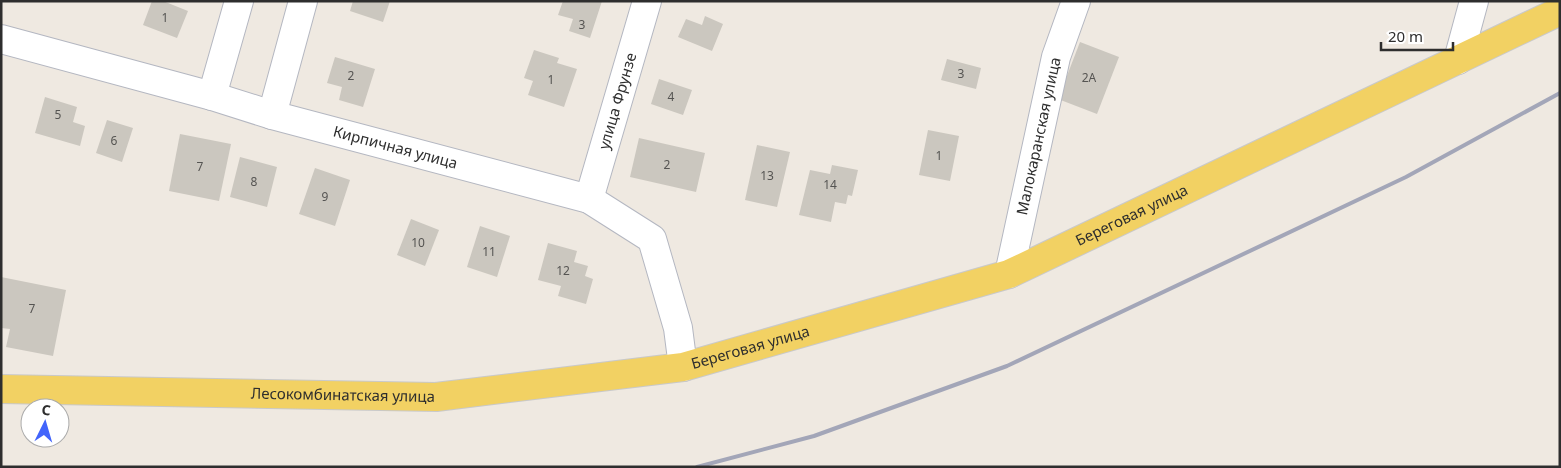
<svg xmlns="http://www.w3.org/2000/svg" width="1561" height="468" viewBox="0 0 1561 468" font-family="'Noto Sans',sans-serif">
<rect width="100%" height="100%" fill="#efe9e1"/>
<g fill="#cbc7bf">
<polygon points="152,1 163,1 188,11 177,38 143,25"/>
<polygon points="353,1 390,1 383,22 350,11"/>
<polygon points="563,1 602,1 590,38 569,31 573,19 558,15"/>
<polygon points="705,16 723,24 712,51 678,37 686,19 702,25"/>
<polygon points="1080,42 1119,57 1097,114 1058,99"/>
<polygon points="534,50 559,58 557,63 577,69 564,107 528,95 533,81 524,78"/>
<polygon points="335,57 375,69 363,107 339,100 342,87 327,83"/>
<polygon points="947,59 981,68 976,89 941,80"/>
<polygon points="659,79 692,90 683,115 651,104"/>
<polygon points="45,97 77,107 73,122 85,126 80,146 35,133"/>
<polygon points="107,120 133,128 122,162 96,153"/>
<polygon points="928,130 959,136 950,181 919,175"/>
<polygon points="180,134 231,144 219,201 169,191"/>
<polygon points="639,138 705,153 696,192 630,177"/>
<polygon points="757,145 790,152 777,207 745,200"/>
<polygon points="240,157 277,167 267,207 230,197"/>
<polygon points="832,165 858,170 852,196 848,195 846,204 835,202 831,222 799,215 810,170 830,174"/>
<polygon points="315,168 350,180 335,226 299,214"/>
<polygon points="411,219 439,230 425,266 397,255"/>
<polygon points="480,226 510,236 497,277 467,267"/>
<polygon points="548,243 577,251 574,262 588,266 585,276 593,279 586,304 558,296 561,286 538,280"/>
<polygon points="1,277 66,290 53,356 6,347 10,329 1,328"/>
</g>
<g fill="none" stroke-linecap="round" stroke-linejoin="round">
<g stroke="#b4b7c1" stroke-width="30">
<g id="minor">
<path id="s1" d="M 1,39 L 212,96 L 272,115 L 589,199 L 652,239 L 678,328 L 683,367"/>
<polyline points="1458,60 1474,1"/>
<polyline points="212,96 239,1"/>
<polyline points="272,115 303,1"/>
<path id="s2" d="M 589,199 L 647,1"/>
<path id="s3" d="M 1009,274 L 1056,57 L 1076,1"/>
</g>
</g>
<g stroke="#c9c9c9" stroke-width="30">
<g id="major">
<path id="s4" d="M 1,389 L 436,397 L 683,367 L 1009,274 L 1560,11"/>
</g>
</g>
<use href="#minor" stroke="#fff" stroke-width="28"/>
<use href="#major" stroke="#f2d163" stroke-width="28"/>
<polyline stroke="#a3a6b8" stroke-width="4" points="697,467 814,436 1007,366 1406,177 1560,93"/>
</g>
<g text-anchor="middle" stroke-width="4" stroke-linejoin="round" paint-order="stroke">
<g font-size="12" fill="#555452">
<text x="165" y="22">1</text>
<text x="582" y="29">3</text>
<text x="961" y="78">3</text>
<text x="351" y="80">2</text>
<text x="1089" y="82">2А</text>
<text x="551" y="84">1</text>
<text x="671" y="101">4</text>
<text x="58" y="119">5</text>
<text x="114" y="145">6</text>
<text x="939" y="160">1</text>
<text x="667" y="169">2</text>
<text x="200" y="171">7</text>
<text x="767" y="180">13</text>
<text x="254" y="186">8</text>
<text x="830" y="189">14</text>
<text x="325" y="201">9</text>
<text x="418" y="247">10</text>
<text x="489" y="256">11</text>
<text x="563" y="275">12</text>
<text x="32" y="313">7</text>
</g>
<g font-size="15" fill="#2e2e2e" stroke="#fff">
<text dy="5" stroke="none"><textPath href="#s2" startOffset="102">улица Фрунзе</textPath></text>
<text dy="5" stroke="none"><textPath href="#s3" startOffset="141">Малокаранская улица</textPath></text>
<text dy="5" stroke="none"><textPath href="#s1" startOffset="409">Кирпичная улица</textPath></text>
<text dy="5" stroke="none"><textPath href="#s4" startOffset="1159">Береговая улица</textPath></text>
<text dy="5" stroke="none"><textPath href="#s4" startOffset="754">Береговая улица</textPath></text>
<text dy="5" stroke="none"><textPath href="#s4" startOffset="342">Лесокомбинатская улица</textPath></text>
</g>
</g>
<rect width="1561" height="468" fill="none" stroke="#2e2e2e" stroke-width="5"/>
<g transform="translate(45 423) rotate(5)"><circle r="24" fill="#ffffff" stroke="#ababab"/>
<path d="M0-4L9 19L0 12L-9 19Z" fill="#4264fb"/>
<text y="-8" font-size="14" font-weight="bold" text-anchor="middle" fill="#2e2e2e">С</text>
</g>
<path d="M1381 42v8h72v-8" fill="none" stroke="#2e2e2e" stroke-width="2.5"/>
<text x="1388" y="42" font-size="15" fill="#2e2e2e" stroke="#ffffff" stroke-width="4" paint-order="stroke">20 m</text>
</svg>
